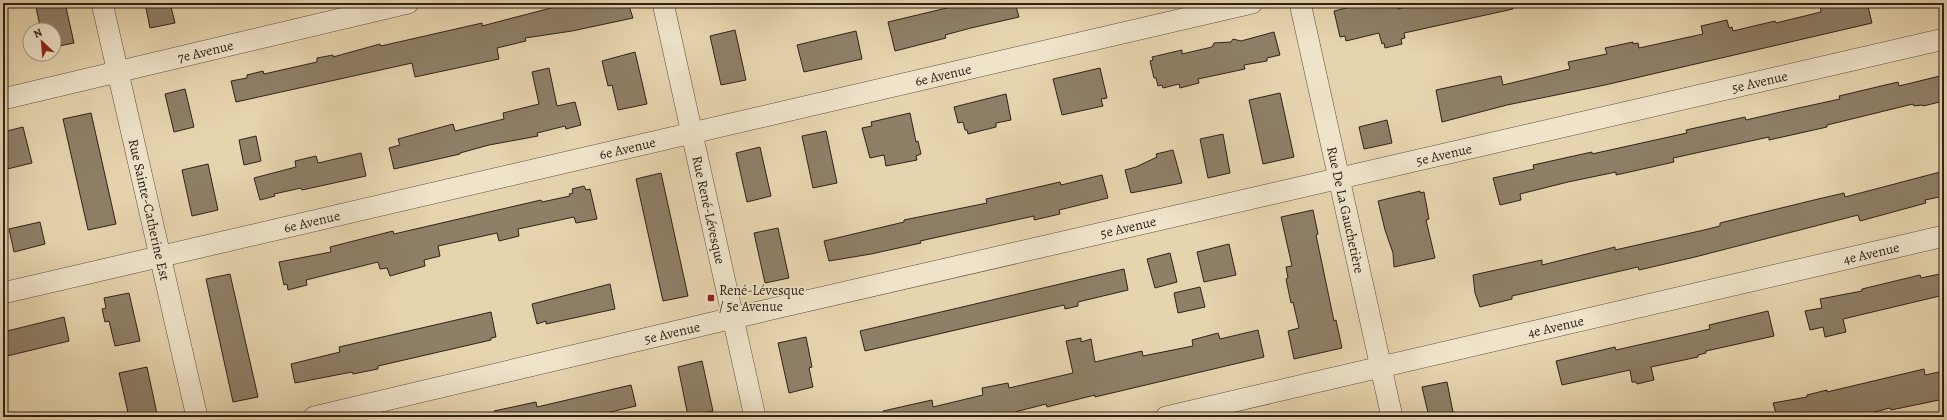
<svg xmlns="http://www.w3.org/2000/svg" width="1947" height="420" viewBox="0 0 1947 420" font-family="Alegreya,serif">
<rect width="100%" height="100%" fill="#e6d4ae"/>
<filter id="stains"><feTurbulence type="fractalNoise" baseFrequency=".005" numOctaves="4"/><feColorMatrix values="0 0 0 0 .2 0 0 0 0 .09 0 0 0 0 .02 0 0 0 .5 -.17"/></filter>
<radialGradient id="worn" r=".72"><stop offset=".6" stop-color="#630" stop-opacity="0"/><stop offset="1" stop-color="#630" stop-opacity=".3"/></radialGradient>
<g fill="#8e7f67" stroke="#2e221a">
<polygon points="35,3 65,3 74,43 54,47 54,30 41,30"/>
<polygon points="145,3 170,3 175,23 150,28"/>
<polygon points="570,3 628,3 633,18 572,31 525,38 526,41 497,48 499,59 415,77 412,63 236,102 231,81 247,78 247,75 263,71 264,74 317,62 317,58 333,55 333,57 380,44 381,46 482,23 482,26"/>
<polygon points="954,3 1015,3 1019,17 971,28 945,35 946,38 895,51 888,22 955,6"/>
<polygon points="1366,3 1397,3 1398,9 1421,3 1512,3 1513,9 1404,33 1405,38 1401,39 1402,44 1385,48 1384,43 1382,44 1379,33 1346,41 1345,36 1340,37 1334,11"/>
<polygon points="1820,3 1867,3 1872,23 1605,85 1507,105 1442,122 1436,90 1501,76 1503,85 1570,69 1568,62 1607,54 1605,48 1633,42 1633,44 1638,43 1639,48 1703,34 1701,26 1727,20 1729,28 1732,27 1733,31 1775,21 1776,23 1821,12"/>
<polygon points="735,30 746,80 721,85 710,36"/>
<polygon points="856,31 862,59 804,72 797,45"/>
<polygon points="1274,32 1280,55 1267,58 1267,61 1244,65 1245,69 1198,79 1199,83 1180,88 1179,84 1163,88 1162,85 1158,86 1156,78 1154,78 1150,61 1153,60 1152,57 1182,50 1182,54 1212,47 1214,43 1231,42 1233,39 1241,41"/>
<polygon points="635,52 647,104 618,110 612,85 608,86 602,61"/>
<polygon points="549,68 557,106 575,102 581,125 566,129 565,126 537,133 538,136 489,145 460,153 460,154 394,169 389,148 400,145 398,139 453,124 455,131 504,119 503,113 539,104 532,72"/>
<polygon points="1100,68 1107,98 1101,99 1103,106 1062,115 1053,79"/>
<polygon points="1944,75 1944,101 1923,106 1922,105 1914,106 1913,104 1827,125 1827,127 1769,140 1769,137 1673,158 1674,162 1616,175 1616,172 1568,182 1520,194 1521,200 1500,205 1493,178 1534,169 1533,165 1592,152 1592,154 1687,133 1686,130 1745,117 1746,120 1794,109 1840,99 1839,96 1898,82 1899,86"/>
<polygon points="185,89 194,127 174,132 165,94"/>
<polygon points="1280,93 1294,157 1263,164 1249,100"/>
<polygon points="1006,94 1011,120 996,123 996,127 968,134 967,130 965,130 963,122 958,123 954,107"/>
<polygon points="91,113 116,224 88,230 63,119"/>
<polygon points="910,113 916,142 918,141 921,154 916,156 917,160 886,166 884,155 870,158 862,128 872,126 871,122"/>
<polygon points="1387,120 1392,143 1364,149 1359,127"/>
<polygon points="23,127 32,163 3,170 3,132"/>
<polygon points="826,131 837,183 813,188 802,136"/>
<polygon points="1223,134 1230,173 1208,178 1200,139"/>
<polygon points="256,136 261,161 244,165 239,140"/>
<polygon points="760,147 771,196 747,202 736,153"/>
<polygon points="1173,150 1182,183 1131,193 1125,170 1136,167 1157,157 1156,154"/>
<polygon points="361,153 366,176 302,190 301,188 274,194 275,196 260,200 254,178 296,167 295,161 316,156 318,163"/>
<polygon points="208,164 218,210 192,216 182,170"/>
<polygon points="1944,171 1944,196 1925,200 1926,203 1860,221 1858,215 1695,257 1639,270 1638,267 1512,296 1512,299 1480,307 1475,293 1473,275 1542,260 1542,265 1615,247 1615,250 1704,230 1720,226 1720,223 1814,200 1844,193 1845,197"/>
<polygon points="661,173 688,296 663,301 636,179"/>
<polygon points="1102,175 1108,198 1059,210 1060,214 1034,220 1034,216 920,241 921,243 871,254 829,261 824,241 904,222 904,220 987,203 986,199 1021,191 1060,182 1061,185"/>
<polygon points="584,186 586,190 590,189 597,219 576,223 574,217 518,229 519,236 499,241 497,233 438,246 440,256 424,260 425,266 390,276 387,268 380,269 378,262 306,280 307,285 288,290 287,284 284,285 279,262 331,252 330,247 393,231 394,234 541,200 542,202 570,196 569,194 573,193 572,189"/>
<polygon points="1420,191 1420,193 1424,192 1429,219 1426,220 1435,258 1394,267 1393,253 1385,230 1378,201"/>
<polygon points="1313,210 1318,234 1316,235 1334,321 1336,320 1342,348 1294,359 1288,331 1299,328 1293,302 1291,303 1286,279 1288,278 1286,267 1292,266 1281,217"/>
<polygon points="40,222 45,244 14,252 9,229"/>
<polygon points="778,228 789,278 765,283 754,233"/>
<polygon points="1229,244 1236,275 1204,282 1197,252"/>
<polygon points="1170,253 1177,282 1155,288 1147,259"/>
<polygon points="1124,269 1128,290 1078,302 1078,306 1065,309 1064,305 865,351 860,331"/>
<polygon points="1944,273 1944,295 1843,319 1846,332 1825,337 1823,327 1810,330 1805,311 1822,308 1820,299 1862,291 1862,289 1920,275 1921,278"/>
<polygon points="230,274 258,397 233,402 206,279"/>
<polygon points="610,284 615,309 546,324 546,321 537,324 532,304"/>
<polygon points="1200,287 1205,307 1178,313 1174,293"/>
<polygon points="129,293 140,341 115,346 109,321 105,322 102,309 106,308 104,298"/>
<polygon points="1768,311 1774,336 1706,351 1706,353 1698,355 1698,357 1651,367 1654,380 1637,384 1636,382 1632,382 1630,370 1562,385 1556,361 1615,347 1616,350 1710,329 1709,325"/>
<polygon points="491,312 496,337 491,338 491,340 378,366 378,369 353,374 352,372 295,383 291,364 340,352 339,347"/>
<polygon points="64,317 69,341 3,357 3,332"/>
<polygon points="1258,330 1264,357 1095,397 1095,395 1047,407 1046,404 1015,412 1016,417 884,417 883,411 932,400 933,407 983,395 982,388 1008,383 1009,388 1073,373 1066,341 1081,338 1081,342 1091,339 1095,362 1142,351 1143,356 1193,346 1192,340 1218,333 1220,339"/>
<polygon points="806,337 812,367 809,368 813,387 789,393 778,343"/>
<polygon points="702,361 713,411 688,416 678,367"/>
<polygon points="147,367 157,414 144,417 129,417 119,373"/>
<polygon points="1924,369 1925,375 1944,371 1944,399 1891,410 1890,408 1863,415 1864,417 1777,417 1773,403 1807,397 1807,395 1827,390 1827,392"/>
<polygon points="1447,382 1453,412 1429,417 1422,387"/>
<polygon points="631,385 636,406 589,417 495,417 494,411 536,402 537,407"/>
</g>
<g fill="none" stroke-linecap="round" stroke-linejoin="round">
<g stroke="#5c4e3f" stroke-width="22">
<g id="minor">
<path id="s1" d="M 102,3 L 197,417"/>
<path id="s2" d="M 663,3 L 755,417"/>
<path id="s3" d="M 1300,3 L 1392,417"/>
<path id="s4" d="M 3,99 L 408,3"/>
<path id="s5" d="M 3,293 L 1252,3"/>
<path id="s6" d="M 314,417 L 733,318 L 1944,39"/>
<path id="s7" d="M 1166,417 L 1944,236"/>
</g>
</g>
<use href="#minor" stroke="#efe3ca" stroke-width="21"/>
</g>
<rect fill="#8f2418" stroke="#efe3ca" stroke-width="1.5" x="707" y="294" width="8" height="8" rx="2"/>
<g text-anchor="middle" stroke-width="3" stroke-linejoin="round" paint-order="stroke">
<g font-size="14" fill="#2e221a" stroke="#efe3ca">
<text dy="5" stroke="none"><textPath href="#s4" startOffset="208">7e Avenue</textPath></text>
<text dy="5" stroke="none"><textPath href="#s5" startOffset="965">6e Avenue</textPath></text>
<text dy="5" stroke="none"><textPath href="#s6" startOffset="1484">5e Avenue</textPath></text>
<text dy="5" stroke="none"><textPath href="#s5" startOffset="641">6e Avenue</textPath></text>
<text dy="5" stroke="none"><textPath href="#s6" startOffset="1160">5e Avenue</textPath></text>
<text dy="5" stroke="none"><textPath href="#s1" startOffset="212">Rue Sainte-Catherine Est</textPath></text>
<text dy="5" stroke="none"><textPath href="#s2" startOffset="212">Rue René-Lévesque</textPath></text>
<text dy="5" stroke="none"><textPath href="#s3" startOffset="212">Rue De La Gauchetière</textPath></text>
<text dy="5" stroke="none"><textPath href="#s5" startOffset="317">6e Avenue</textPath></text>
<text dy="5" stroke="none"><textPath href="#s6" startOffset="836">5e Avenue</textPath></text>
<text dy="5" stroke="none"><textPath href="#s7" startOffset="724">4e Avenue</textPath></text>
<text dy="5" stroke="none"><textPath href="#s7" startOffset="400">4e Avenue</textPath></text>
<text dy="5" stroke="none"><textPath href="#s6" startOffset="368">5e Avenue</textPath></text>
</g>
<g font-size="14" fill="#2e221a" stroke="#efe3ca" text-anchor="start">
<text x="719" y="295">René-Lévesque<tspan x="719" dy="16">/ 5e Avenue</tspan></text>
</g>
</g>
<rect width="1947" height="420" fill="none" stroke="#e6d4ae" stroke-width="16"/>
<rect x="4" y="4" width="1939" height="412" fill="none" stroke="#2e221a" stroke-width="2"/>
<rect x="8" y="8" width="1931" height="404" fill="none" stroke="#2e221a"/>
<g transform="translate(42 42) rotate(334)"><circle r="19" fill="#efe3ca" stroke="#a29684"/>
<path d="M0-3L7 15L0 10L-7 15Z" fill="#8f2418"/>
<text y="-6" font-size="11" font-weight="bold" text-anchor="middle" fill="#2e221a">N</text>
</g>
<rect width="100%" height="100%" filter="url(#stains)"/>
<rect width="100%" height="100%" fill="url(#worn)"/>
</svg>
